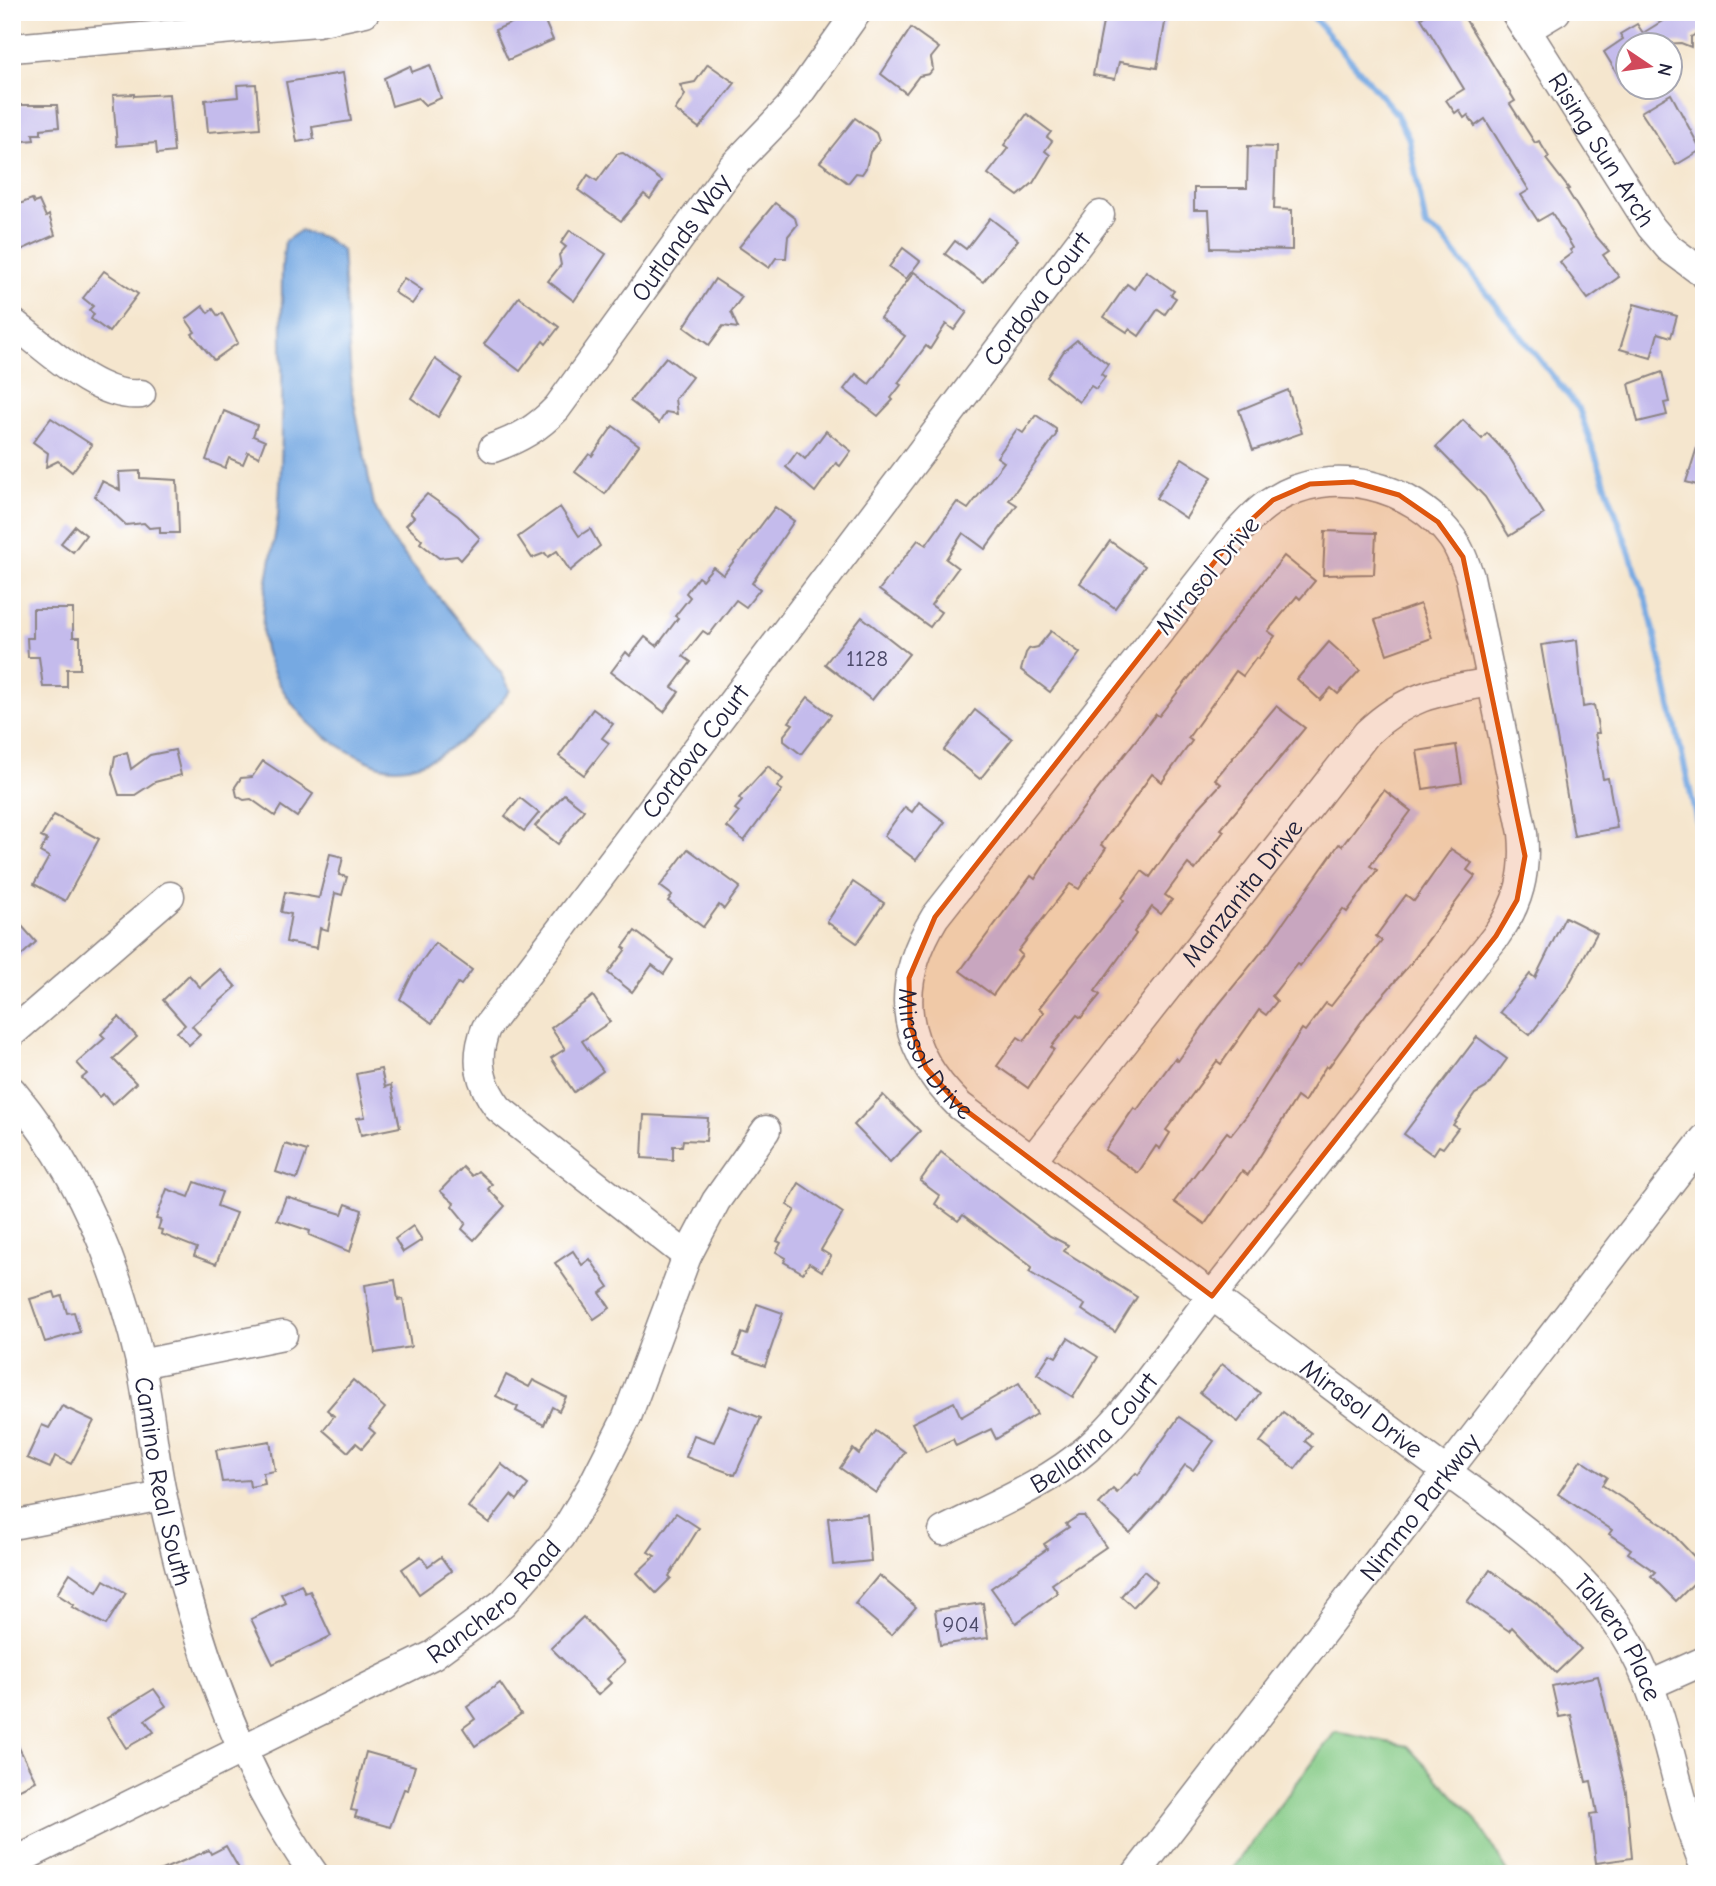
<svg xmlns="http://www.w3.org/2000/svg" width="1716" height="1886" viewBox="0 0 1716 1886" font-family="'Comic Neue',sans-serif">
<rect width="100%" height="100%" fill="#fff"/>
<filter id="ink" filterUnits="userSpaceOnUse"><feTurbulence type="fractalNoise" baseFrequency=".0143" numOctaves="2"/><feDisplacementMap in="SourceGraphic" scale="14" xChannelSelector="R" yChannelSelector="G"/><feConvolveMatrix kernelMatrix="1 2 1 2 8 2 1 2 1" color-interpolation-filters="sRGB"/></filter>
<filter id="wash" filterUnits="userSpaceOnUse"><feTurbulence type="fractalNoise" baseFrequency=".00686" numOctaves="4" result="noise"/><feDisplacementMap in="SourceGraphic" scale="28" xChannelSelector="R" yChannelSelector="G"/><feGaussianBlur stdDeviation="1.57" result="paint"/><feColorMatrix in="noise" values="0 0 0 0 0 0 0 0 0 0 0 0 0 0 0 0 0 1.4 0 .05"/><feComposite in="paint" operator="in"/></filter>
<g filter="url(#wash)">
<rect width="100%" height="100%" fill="#f5e6ce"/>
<polygon fill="#84ca85" stroke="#537660" stroke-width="2" points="1335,1732 1407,1746 1475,1818 1509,1874 1228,1874"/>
<path fill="#76a9e2" stroke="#4c668e" stroke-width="2" d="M 300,231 L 325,238 L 342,250 L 352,392 L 374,505 L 391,539 L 502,674 L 510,690 C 485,726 423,783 375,764 C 322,742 287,711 267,656 C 254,621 274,553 278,515 C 285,433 281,348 282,266 L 285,241 Z"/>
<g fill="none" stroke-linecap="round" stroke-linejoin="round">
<polyline stroke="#76a9e2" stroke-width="6" points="1309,12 1396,113 1409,139 1426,227 1442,237 1579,409 1648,605 1701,839 1704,901"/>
</g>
<g id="blocks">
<g fill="#c4bbec">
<polygon points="537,12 541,12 553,40 508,60 495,30"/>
<polygon points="1105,12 1167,12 1157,68 1119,62 1115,79 1093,75"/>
<polygon points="1431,12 1461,12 1515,101 1510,104 1535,143 1539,141 1549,157 1546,159 1569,189 1567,190 1595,235 1609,251 1603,255 1619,277 1588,299 1560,262 1572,253 1570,250 1573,248 1552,213 1538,221 1521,195 1529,190 1485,119 1475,126 1468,115 1464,118 1459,110 1455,113 1446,100 1464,89 1421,18"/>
<polygon points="1677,12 1704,12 1704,29 1691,37 1691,47 1681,43 1628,46 1628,91 1604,52 1623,39 1620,34 1637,24 1643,33"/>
<polygon points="911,28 939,48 931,58 933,69 929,74 919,76 906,93 881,74"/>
<polygon points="708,64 735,83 699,128 675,110 685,95 680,85 695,82"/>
<polygon points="430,65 441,98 425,105 418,98 392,106 384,78 410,66 412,72"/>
<polygon points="343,73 351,121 312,127 314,139 297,142 286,82"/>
<polygon points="256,84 260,128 208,132 205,100 238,97 237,85"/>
<polygon points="134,94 134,96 169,94 174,152 157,154 156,143 117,146 113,95"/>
<polygon points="1671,94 1701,150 1676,165 1641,112"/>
<polygon points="16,105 57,105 59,127 41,129 41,134 33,134 34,140 14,142 12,109"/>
<polygon points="1027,114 1051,132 1047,137 1052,141 1045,151 1050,155 1033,183 1018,196 988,174 1008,148 1004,145"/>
<polygon points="855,118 876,133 879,141 870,152 866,168 862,174 856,173 848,183 820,162"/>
<polygon points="1248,146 1276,147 1274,209 1292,210 1292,250 1211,248 1209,210 1194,210 1194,188 1247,188"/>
<polygon points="623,153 662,181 650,199 644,194 621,221 578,190 588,175 597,181 617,154"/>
<polygon points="32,199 34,203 39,201 46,217 49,215 55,235 21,250 15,239 12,207"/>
<polygon points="775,203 795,218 797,225 788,236 786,258 776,258 769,268 739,247"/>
<polygon points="990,218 1018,240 983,282 945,254 955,241 966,249"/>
<polygon points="570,230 606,254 574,301 548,281 561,265 559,255 566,247 561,243"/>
<polygon points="903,248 920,261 906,279 889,267"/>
<polygon points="104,271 138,294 109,332 91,319 94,314 89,310 93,306 83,298"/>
<polygon points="1146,271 1174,291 1171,295 1176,298 1165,314 1158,309 1139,336 1129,329 1127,332 1104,317 1127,284 1134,289"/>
<polygon points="914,272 967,312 954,330 946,324 930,349 926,346 898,383 901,385 891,398 893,400 878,416 844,389 856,374 869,384 905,336 880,318"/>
<polygon points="404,278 422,290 412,304 394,292"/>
<polygon points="715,279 742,297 731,312 738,328 723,326 709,345 684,327"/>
<polygon points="519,297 559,327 546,344 543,341 520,371 484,344"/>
<polygon points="1634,304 1677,316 1671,337 1658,333 1651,358 1620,349"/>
<polygon points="203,306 208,313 213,309 218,316 222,313 238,343 214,360 192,334 195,332 186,319"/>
<polygon points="1077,340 1108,364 1101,374 1105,377 1096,389 1091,386 1079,402 1047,377 1064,351"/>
<polygon points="666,357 692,377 675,399 677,414 666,412 659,423 630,401"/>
<polygon points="435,359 461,378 438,417 411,398"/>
<polygon points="1662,372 1669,402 1664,403 1667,415 1638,422 1629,384"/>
<polygon points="1288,390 1302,433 1253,450 1239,410"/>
<polygon points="224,411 257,425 253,436 265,441 259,457 248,452 243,464 229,458 225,468 206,460"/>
<polygon points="1036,415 1056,429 1056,435 1009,500 1017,505 985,549 963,533 946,559 958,568 931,605 941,612 930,627 879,590 918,540 926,545 957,502 968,509 1004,462 997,457 1017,429 1023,433"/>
<polygon points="51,418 92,445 72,472 58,461 46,467 48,453 33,442"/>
<polygon points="1463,420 1482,439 1487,433 1508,455 1544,514 1509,536 1485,497 1436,447"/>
<polygon points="613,426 639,445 605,494 575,472 589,454 592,456"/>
<polygon points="826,431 851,451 840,466 836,463 815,492 786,467 797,452 805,459"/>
<polygon points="1700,438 1704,438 1704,487 1686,482"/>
<polygon points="1182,458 1212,477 1186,518 1156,498"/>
<polygon points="140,471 140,478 177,480 179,533 160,533 160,527 149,528 144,523 126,525 95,496 102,481 120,490 119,472"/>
<polygon points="427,494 458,516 480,538 461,560 457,556 439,558 420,543 422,540 406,525 414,517 410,513"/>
<polygon points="560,507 579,536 590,529 600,546 570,571 557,551 548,557 545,553 532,558 518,537"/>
<polygon points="775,507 794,521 752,583 760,589 746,607 736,600 709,635 703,631 683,656 691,662 672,687 679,692 664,712 611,672 626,652 630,656 645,637 657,646 678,618 675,616 690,597 686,593 698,577 702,580 713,567 723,575"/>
<polygon points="75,526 86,535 73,552 61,543"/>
<polygon points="1325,531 1376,533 1374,574 1323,575"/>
<polygon points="1110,541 1145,566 1115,608 1080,583"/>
<polygon points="1284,556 1315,581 1300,599 1297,596 1268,631 1275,636 1258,659 1256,658 1243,676 1236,671 1188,738 1192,741 1162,782 1152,774 1101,845 1106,848 1079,889 1070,884 1018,951 1022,955 993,995 960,971 1031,876 1035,879 1071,824 1156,714 1159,716"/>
<polygon points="1420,604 1432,638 1387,654 1375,620"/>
<polygon points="33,609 73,609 73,637 80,637 80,669 67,669 67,687 43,687 39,657 28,657 27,638 33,638"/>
<polygon points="862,617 909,654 872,700 825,664"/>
<polygon points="1051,631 1080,653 1050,692 1021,670 1026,653 1029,649 1038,647"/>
<polygon points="1577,640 1583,707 1594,705 1599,733 1595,733 1603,779 1608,778 1617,828 1574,836 1541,645"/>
<polygon points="1329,642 1360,670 1338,694 1331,688 1320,700 1297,679"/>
<polygon points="808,697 831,715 801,754 784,741 784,735 793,724 789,722"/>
<polygon points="1276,706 1305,728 1221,829 1224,831 1195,870 1188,864 1165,895 1172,900 1161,914 1152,907 1134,932 1136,934 1095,991 1100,995 1081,1018 1077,1015 1051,1047 1054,1049 1028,1088 997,1066 1018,1037 1024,1041 1044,1012 1039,1008 1124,900 1122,898 1142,871 1150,877 1196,811 1221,784 1215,779"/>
<polygon points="593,709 613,724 602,738 609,743 584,775 559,756"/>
<polygon points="975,710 1012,739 980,779 944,750"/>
<polygon points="1456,745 1462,783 1423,789 1417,751"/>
<polygon points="175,750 181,775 155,782 135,795 119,795 112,773 115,756 127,752 131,769 150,755"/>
<polygon points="263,761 313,794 297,817 281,806 275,816 251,799 244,800 237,796 235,787 241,778 252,777"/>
<polygon points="768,766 783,779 777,787 782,790 744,841 727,827 739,812 735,809 742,801 739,798"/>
<polygon points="1384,790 1411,811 1370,866 1377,870 1347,912 1343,909 1300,966 1297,964 1272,996 1277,1001 1266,1015 1259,1010 1221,1064 1217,1061 1166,1130 1170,1133 1160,1149 1156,1146 1138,1173 1105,1150 1134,1108 1137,1110 1175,1058 1178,1061 1219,1004 1269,943 1339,844 1342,846"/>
<polygon points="564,794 584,810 558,844 535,826"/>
<polygon points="520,798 539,813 524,831 505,816"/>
<polygon points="919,802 945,822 916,860 884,836 905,807 912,812"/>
<polygon points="54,815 99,839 65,901 34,884 49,857 40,852 47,840 41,837"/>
<polygon points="688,849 740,887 724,909 719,905 703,927 668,901 672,895 660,886"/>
<polygon points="1451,849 1472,863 1467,870 1475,876 1412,962 1369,1011 1328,1068 1326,1066 1304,1102 1297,1097 1248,1175 1242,1171 1205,1224 1174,1202 1227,1132 1231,1135 1247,1115 1302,1029 1305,1031 1326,1003 1331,1006 1382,941 1376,936 1406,895 1414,901"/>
<polygon points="330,854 343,857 339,875 347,877 342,895 335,893 328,930 320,928 317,948 286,942 291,914 281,912 285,892 319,898"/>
<polygon points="853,882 884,903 857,943 827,922"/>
<polygon points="1565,917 1597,933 1568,986 1530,1035 1500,1012 1530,974 1535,978"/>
<polygon points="21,925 36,942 12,964 12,933"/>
<polygon points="635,931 673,960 664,974 652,965 632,992 608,973 626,949 623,947"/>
<polygon points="435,943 472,970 461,985 458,983 432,1023 400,999 412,975"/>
<polygon points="220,969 236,987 192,1026 200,1035 189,1045 177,1032 185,1025 163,1000 189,975 200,987"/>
<polygon points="593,996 610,1022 582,1041 603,1071 574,1092 551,1058 565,1049 551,1028"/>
<polygon points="119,1017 137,1037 113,1059 136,1083 112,1105 103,1094 99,1097 82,1078 87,1074 77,1063 105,1038 101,1034"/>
<polygon points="1477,1037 1507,1059 1486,1088 1475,1094 1453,1125 1458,1128 1443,1148 1439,1146 1433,1155 1404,1134"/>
<polygon points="381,1069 385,1087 391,1085 400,1127 361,1135 357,1118 365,1117 356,1074"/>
<polygon points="883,1095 920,1131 890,1162 854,1125"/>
<polygon points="644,1115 708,1118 706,1141 683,1140 682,1146 673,1146 673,1160 642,1158"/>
<polygon points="285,1144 307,1151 297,1179 276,1172"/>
<polygon points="941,1152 1050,1236 1068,1245 1064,1251 1137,1297 1115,1332 1082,1310 1085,1305 1029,1272 1032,1267 963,1215 958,1221 935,1204 940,1196 920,1181"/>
<polygon points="463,1167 472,1176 478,1171 492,1184 488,1189 505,1206 474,1240 462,1229 466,1223 452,1206 454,1203 440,1191"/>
<polygon points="195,1182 222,1192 217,1206 236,1213 216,1264 194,1256 197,1248 161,1234 162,1230 158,1229 161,1220 156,1219 167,1189 189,1197"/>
<polygon points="799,1183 843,1213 821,1250 831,1256 822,1271 809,1263 803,1273 784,1262 786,1258 776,1252 781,1243 777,1241 795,1210 787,1205"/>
<polygon points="286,1197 342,1214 346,1204 362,1210 350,1252 309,1235 310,1231 277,1220"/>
<polygon points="413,1226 422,1240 403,1252 395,1239"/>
<polygon points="573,1251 582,1265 590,1259 609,1287 600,1293 610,1308 594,1319 555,1263"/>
<polygon points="395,1280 398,1300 403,1299 411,1347 375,1353 365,1285"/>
<polygon points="54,1292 56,1298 62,1296 67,1313 74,1312 80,1332 45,1342 30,1299"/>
<polygon points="757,1304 783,1313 765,1366 734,1355 742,1333 747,1335"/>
<polygon points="1068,1338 1098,1357 1073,1397 1037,1374 1050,1354 1056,1357"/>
<polygon points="1222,1364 1260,1393 1238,1422 1200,1393"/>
<polygon points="506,1375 529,1387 533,1380 566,1397 559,1411 552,1407 544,1425 516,1411 518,1407 496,1396"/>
<polygon points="353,1380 385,1408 369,1428 375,1433 362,1448 356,1443 348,1452 323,1430 334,1416 327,1410"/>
<polygon points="1019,1383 1037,1414 996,1439 991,1429 956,1446 953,1439 926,1452 912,1423 954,1402 961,1417"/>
<polygon points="62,1406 94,1421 71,1464 55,1456 50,1468 27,1458 42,1425 49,1428"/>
<polygon points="730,1406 761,1418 735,1475 686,1457 694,1435 714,1442"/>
<polygon points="1283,1412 1311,1433 1305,1441 1312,1447 1295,1469 1260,1442"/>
<polygon points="1179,1417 1214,1441 1193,1470 1185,1465 1158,1502 1130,1533 1099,1504 1113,1489 1117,1493 1136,1473 1138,1475"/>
<polygon points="876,1431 905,1452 876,1493 840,1468 853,1449 859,1454"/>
<polygon points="270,1441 275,1471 263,1473 265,1484 250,1487 249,1480 222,1482 216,1450"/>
<polygon points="1581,1460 1607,1477 1602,1485 1666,1527 1704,1567 1704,1573 1676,1601 1651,1576 1655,1572 1628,1553 1631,1549 1609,1534 1612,1530 1558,1494"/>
<polygon points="501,1464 528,1485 517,1500 511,1495 489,1523 468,1507"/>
<polygon points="676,1513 699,1528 669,1576 671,1578 656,1593 637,1573 655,1556 648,1552"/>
<polygon points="867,1514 871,1561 833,1565 828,1518"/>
<polygon points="1078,1516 1084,1516 1106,1547 1052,1584 1058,1593 1016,1623 991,1588 1047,1549 1044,1544 1069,1527 1066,1524"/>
<polygon points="421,1556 428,1566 441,1557 451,1571 419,1594 402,1569"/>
<polygon points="1490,1570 1536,1603 1581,1649 1556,1673 1512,1627 1509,1631 1467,1602"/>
<polygon points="1144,1571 1157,1582 1133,1607 1121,1596"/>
<polygon points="70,1573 97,1592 104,1580 126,1593 106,1625 72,1607 74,1605 57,1594"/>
<polygon points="879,1575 916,1607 891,1635 855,1604"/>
<polygon points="301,1584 305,1593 310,1591 331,1636 273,1664 251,1619 286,1603 281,1594"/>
<polygon points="983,1603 988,1638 940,1645 935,1610"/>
<polygon points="583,1617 625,1662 607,1679 611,1683 598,1695 551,1648"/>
<polygon points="1598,1676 1626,1792 1632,1858 1596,1863 1590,1814 1597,1813 1591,1781 1586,1782 1571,1715 1559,1717 1552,1686"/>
<polygon points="500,1683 521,1714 475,1746 463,1728 475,1719 467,1707"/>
<polygon points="154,1689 166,1706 145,1720 154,1732 126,1748 107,1718"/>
<polygon points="12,1734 36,1781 16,1791 12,1782"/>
<polygon points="366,1752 415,1766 408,1790 404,1789 390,1827 355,1817 357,1811 351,1810"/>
<polygon points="226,1846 242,1874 152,1874 209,1850 211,1854"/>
</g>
</g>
</g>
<g filter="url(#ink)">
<use href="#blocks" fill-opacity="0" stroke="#8c8484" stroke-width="2"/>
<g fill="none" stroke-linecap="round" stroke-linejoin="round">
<g stroke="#8c8484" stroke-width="31">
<g id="minor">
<path id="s1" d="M 1515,12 L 1651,227 L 1669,248 L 1704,274"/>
<polyline points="1526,30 1556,12"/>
<polyline points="12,48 317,22 365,12"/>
<path d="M 12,322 C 46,347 96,399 141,394"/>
<path id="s2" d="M 493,448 C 519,439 538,428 557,408 L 731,168 L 789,108 L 857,12"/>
<polyline points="12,1033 170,896"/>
<path id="s3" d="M 12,1091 C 78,1170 117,1262 140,1362 C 150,1406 153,1453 163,1498 C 191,1626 235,1766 314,1874"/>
<path id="s4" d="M 1032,1160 L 1367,733 C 1407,695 1439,691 1491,682"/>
<path id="s5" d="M 687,1256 L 499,1109 C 479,1083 474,1059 486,1028 L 1100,215"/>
<polyline points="140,1364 283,1335"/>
<polyline points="12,1525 162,1496"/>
<path id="s6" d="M 943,1531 C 992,1506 1046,1485 1087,1449 C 1131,1411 1175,1342 1212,1296 L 1496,936 C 1519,904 1527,873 1523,833 L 1470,577 C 1465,563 1460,549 1452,538 C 1412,484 1331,464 1274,500 C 1260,508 1249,520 1238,532 L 935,917 C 892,987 901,1049 960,1106 C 1108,1218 1257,1328 1405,1441 C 1478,1497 1573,1554 1623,1633 C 1668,1703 1672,1789 1704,1866"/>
<polyline points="1650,1685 1704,1661"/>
<path id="s7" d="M 12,1863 L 433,1655 L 503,1603 L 561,1537 L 593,1484 L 627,1417 L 687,1256 L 716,1201 L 766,1130"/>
<path id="s8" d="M 1136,1874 L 1704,1139"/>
</g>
</g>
<use href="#minor" stroke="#fff" stroke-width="28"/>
</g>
</g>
<path fill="#de560e" fill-opacity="0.2" stroke="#de560e" stroke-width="5" stroke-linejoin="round" d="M 1353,482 L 1399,495 L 1438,522 L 1463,557 L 1525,856 L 1517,900 L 1496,936 L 1212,1296 L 960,1106 L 926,1068 L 910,1025 L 909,978 L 935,917 L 1238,532 L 1273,500 L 1310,484 Z"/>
<g text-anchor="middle" stroke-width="5" stroke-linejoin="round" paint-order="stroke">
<g font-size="23" fill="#4a4867">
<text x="867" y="666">1128</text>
<text x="961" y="1632">904</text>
</g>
<g font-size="26" fill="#22223b" stroke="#fff">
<text dy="9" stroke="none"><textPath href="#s1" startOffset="163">Rising Sun Arch</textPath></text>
<text dy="9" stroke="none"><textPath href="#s2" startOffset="287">Outlands Way</textPath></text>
<text dy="9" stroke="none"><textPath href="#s5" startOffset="1239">Cordova Court</textPath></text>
<text transform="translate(1207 575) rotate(-50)" y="9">Mirasol Drive</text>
<text dy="9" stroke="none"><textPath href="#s5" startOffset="672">Cordova Court</textPath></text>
<text dy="9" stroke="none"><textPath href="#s4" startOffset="340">Manzanita Drive</textPath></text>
<text dy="9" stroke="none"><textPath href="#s6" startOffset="2123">Mirasol Drive</textPath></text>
<text dy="9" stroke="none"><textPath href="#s6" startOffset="2686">Mirasol Drive</textPath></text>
<text dy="9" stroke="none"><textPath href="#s6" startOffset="182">Bellafina Court</textPath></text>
<text dy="9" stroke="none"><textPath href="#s3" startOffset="424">Camino Real South</textPath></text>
<text dy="9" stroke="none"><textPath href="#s8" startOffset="464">Nimmo Parkway</textPath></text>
<text dy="9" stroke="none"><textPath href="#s7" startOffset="551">Ranchero Road</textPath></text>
<text dy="9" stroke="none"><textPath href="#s6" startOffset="3034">Talvera Place</textPath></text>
</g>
</g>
<rect width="1716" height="1886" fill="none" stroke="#fff" stroke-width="42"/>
<g transform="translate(1649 66) rotate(103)"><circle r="33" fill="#ffffff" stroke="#a7a7b1" stroke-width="2"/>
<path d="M0-5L12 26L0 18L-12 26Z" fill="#d1495b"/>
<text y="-10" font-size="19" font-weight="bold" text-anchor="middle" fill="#22223b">N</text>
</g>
</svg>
